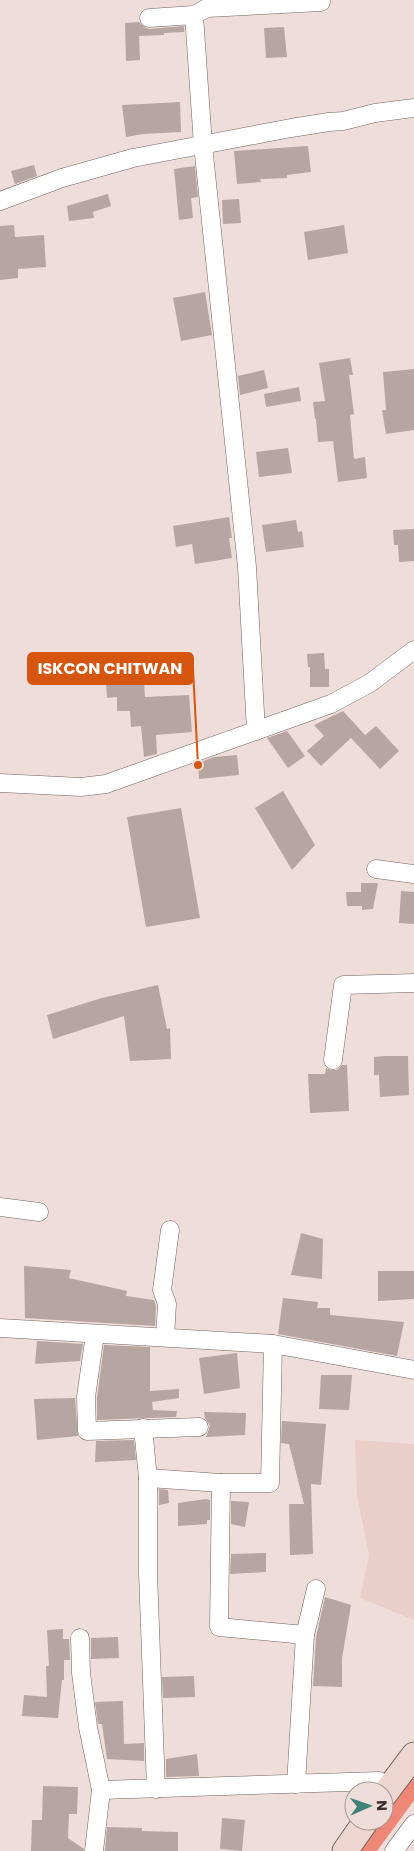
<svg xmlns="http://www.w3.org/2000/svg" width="414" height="1851" viewBox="0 0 414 1851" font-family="Poppins,sans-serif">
<rect width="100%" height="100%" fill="#efddd9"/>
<polygon fill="#eacfc9" points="355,1440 414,1444 414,1620 360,1598 369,1555 357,1496"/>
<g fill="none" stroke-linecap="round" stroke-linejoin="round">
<polyline stroke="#ee8775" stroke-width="16" points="367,1851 414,1787"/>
</g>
<g fill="#b7a5a2">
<polygon points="139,22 144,27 149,29 184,26 184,32 164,33 164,35 139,36 140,60 126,61 125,23"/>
<polygon points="284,27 287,57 266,58 264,28"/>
<polygon points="180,102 181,132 143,134 126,137 122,105"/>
<polygon points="308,146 311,172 287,175 287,178 260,179 261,182 237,184 234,151"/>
<polygon points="34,165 37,176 15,184 11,171"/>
<polygon points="195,166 198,197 191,198 193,218 179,220 174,169"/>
<polygon points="108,194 111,206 93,212 94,218 69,221 67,206"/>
<polygon points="239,199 241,223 223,224 222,200"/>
<polygon points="14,225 15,237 44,235 46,267 18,269 18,278 0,280 0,226"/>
<polygon points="344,225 348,253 308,260 304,232"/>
<polygon points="205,292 212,335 181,341 173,298"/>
<polygon points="350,358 353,375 349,375 354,414 350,415 354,459 365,457 367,478 338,482 333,441 318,442 316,419 315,419 313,402 325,401 319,363"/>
<polygon points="414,369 414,430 386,434 382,410 386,410 383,372"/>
<polygon points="264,370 268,388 240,395 238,376"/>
<polygon points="299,387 301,401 266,407 264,394"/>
<polygon points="288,448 292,473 259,477 256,452"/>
<polygon points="229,517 232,538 229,538 232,558 195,564 192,544 176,547 173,526"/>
<polygon points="296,520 298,532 302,531 304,547 266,552 262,525"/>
<polygon points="414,529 414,561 399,562 398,545 394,545 393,530"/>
<polygon points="324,653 325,669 329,669 329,687 310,687 310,667 308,667 307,654"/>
<polygon points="144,680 145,697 189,695 192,732 156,735 157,754 144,757 141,726 131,727 130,711 117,711 117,697 107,698 106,683"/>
<polygon points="343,711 365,735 376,726 399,751 380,769 351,738 321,766 307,751 324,736 314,725"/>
<polygon points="287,731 305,756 288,768 267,738"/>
<polygon points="237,755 239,775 199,779 198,763 214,757"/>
<polygon points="283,791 315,845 292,870 255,808"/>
<polygon points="181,808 200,918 146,927 127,817"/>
<polygon points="361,883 378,883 373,909 362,910 362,906 347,906 346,892 361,892"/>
<polygon points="401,891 414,892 414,924 399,923"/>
<polygon points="158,985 167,1029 170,1028 171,1059 130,1061 124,1016 53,1039 47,1015 102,998"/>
<polygon points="386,1056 408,1056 409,1095 380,1097 379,1075 374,1075 374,1057"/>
<polygon points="342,1065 347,1065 349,1111 310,1113 308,1074 325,1074 326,1068 331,1070 337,1070"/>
<polygon points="301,1233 323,1239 322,1279 291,1275"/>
<polygon points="24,1266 71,1270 69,1278 127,1291 126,1296 154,1300 156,1306 155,1326 25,1318"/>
<polygon points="378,1271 414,1271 414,1299 378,1301"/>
<polygon points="283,1298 318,1302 317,1308 330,1308 330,1315 404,1322 397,1356 278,1334"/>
<polygon points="37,1341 83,1344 80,1361 35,1364"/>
<polygon points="104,1345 150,1347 150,1391 179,1389 179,1398 152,1402 153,1410 177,1411 176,1417 97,1420 97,1398"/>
<polygon points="237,1353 240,1388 204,1394 199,1358"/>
<polygon points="321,1375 352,1375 349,1410 319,1409"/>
<polygon points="75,1398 78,1436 37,1440 34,1399"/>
<polygon points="204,1412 246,1413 245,1435 206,1437 210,1426 205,1418"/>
<polygon points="282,1421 326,1424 321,1485 311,1484 313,1554 290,1555 289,1504 304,1504 289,1444 281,1443"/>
<polygon points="134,1440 136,1460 95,1462 96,1441"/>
<polygon points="159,1489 168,1490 169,1503 159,1505"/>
<polygon points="206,1499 210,1500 210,1520 207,1520 207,1524 178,1526 178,1503"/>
<polygon points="231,1501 249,1502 245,1527 231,1524"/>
<polygon points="266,1553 266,1572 230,1574 231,1554"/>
<polygon points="325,1597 351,1605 342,1658 342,1687 313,1686 316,1637"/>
<polygon points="63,1629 63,1639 69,1639 70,1660 64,1660 64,1680 62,1680 58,1718 22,1716 24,1695 47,1697 46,1666 49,1666 47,1630"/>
<polygon points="118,1637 119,1658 91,1659 91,1638"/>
<polygon points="194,1676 195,1697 163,1698 162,1677"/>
<polygon points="123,1701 124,1744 144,1743 144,1761 107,1759 102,1724 98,1724 95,1702"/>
<polygon points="197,1754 199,1776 166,1777 166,1759"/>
<polygon points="43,1786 78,1787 77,1814 69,1814 68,1838 84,1849 84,1851 31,1851 32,1820 42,1820"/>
<polygon points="222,1818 245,1820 242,1851 220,1849"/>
<polygon points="107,1827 142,1828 142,1831 178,1832 178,1851 105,1851"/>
</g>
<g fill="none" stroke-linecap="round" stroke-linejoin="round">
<g stroke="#736360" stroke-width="19">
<g id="street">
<polyline points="194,15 207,8 321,2"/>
<polyline points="149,18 194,15 203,145 247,567 256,731"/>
<polyline points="0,201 62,178 133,158 291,128 329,122 343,121 375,113 414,108"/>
<polyline points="0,783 81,787 106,784 331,704 370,683 414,650"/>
<polyline points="376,869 414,874"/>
<polyline points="333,1060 343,985 414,983"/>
<polyline points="0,1207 39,1212"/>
<polyline points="0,1328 273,1344 414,1370"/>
<polyline points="95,1334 86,1397 87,1431 199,1427"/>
<polyline points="165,1337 167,1304 162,1290 170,1230"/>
<polyline points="143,1428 148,1478 148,1573 156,1789"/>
<polyline points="148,1478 221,1483 270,1483 273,1344"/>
<polyline points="221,1483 219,1627 305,1635"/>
<polyline points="80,1638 81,1673 88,1727 101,1790"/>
<polyline points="296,1784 305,1635 316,1589"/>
<polyline points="94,1851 101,1790 379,1781 389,1788"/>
<polyline points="394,1851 414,1824"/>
</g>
</g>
<g stroke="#736360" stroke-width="27">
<g id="secondary">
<polyline points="384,1795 414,1755"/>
<polyline points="345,1851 366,1821"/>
</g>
</g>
<use href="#street" stroke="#fff" stroke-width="18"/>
<use href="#secondary" stroke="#edd5d0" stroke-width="25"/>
</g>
<path fill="none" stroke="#d6550f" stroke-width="2" d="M198 765L193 669"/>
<circle fill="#d6550f" stroke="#efddd9" stroke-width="2" cx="198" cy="765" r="5"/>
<rect fill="#d6550f" stroke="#d6550f" stroke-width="2" x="28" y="653" width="165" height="31" rx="5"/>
<g font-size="16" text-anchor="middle" font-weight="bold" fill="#fff">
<text x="110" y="674">ISKCON CHITWAN</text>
</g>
<g transform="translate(369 1806) rotate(88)"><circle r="24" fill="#efddd9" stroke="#a59895"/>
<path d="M0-4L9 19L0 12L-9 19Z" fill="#3f8378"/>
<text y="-8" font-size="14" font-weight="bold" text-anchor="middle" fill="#37302e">N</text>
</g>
</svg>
